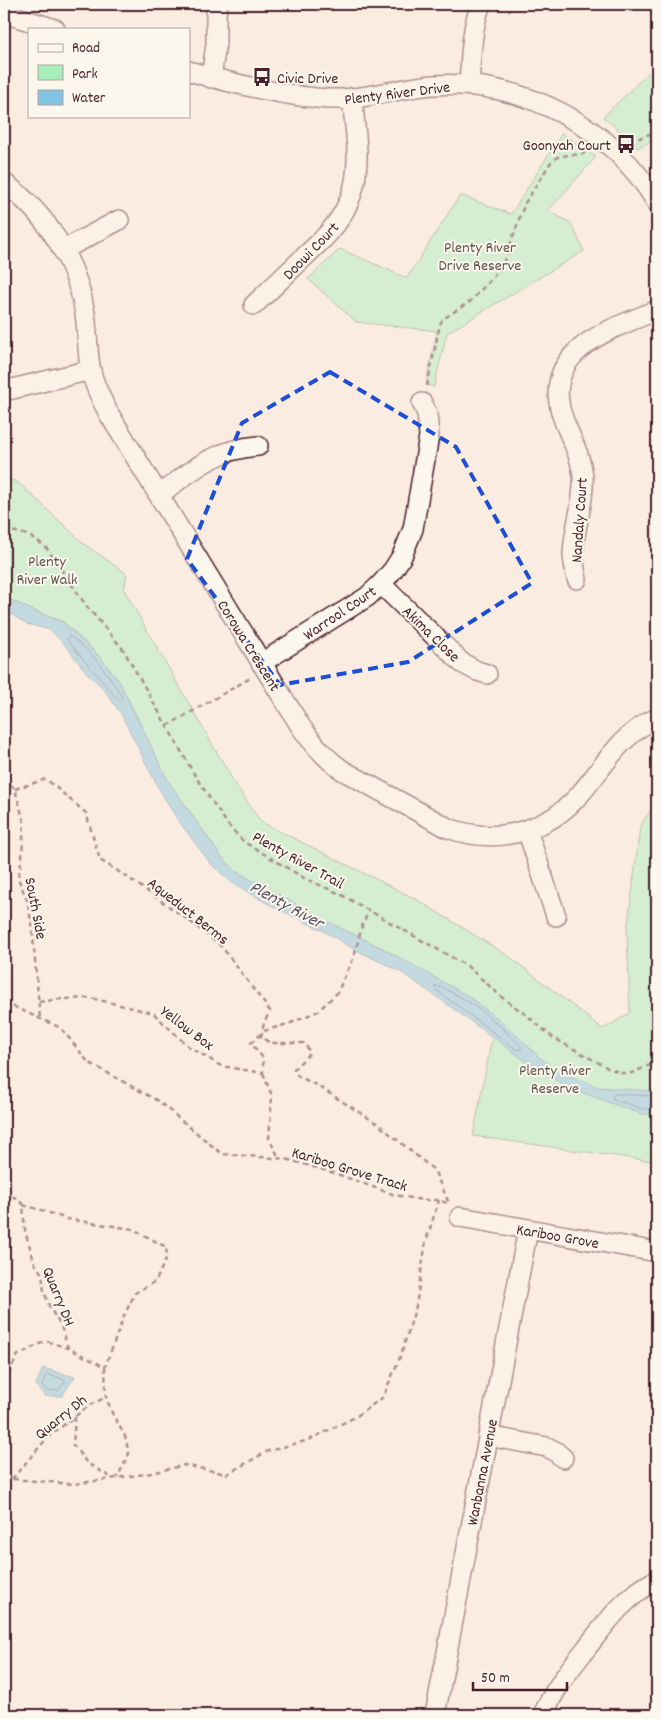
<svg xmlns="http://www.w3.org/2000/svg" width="661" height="1719" viewBox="0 0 661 1719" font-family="Dekko,sans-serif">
<rect width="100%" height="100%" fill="#fbece1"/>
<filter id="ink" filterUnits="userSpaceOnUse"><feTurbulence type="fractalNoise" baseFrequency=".02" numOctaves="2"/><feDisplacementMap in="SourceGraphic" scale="10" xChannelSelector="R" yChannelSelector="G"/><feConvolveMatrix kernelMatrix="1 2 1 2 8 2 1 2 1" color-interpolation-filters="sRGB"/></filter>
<g filter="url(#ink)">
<g fill="#a7eebb" stroke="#788673">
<polygon points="657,64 657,139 637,148 628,138 603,117"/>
<polygon points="562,133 596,157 548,211 571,223 584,251 447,333 434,387 426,384 437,331 356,322 308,279 340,249 407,278 460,195 511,214"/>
<polygon points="4,477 19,483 84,544 127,574 124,590 234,782 261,822 416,899 510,957 603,1029 630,1013 627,931 632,892 640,826 657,801 657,1162 473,1136 494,1027 423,972 382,948 330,923 237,872 220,855 168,781 119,681 99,656 62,621 34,611 4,597"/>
</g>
<g fill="#80c4e1" stroke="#6a8298">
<polygon points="4,597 34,611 62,622 99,656 119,681 168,781 220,855 237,872 330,923 382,948 468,996 505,1024 539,1057 561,1073 599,1087 651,1091 657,1089 657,1114 643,1114 630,1110 575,1090 542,1073 444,1002 401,972 354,949 320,929 270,905 231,882 211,864 177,819 157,785 121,714 104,689 87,673 65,645 50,630 27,624 4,610"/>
<polygon points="43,1368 75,1377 62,1396 44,1396 36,1385"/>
</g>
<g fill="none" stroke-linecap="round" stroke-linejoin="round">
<g stroke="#606174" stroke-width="1">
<path d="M 69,636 C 90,648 110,676 122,697 L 121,700 L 118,700 L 67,640 Z"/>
<path d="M 437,986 C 469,997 497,1023 521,1046 L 521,1049 L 517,1050 L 436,990 L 435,987 Z"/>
<polyline points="657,1094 651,1096 614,1094 612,1096 613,1099 643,1109 657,1109"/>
<polygon points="47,1374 65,1380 65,1382 59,1390 47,1391 42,1386 45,1376"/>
</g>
<g stroke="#4a1f2b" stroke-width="22">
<g id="minor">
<polyline points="4,13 55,29"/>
<path d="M 189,71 C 219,80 249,87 281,93 C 300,96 321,100 341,99 C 372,98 403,87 434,85 C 523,80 612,126 657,203"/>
<polyline points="211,78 216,44 216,14 218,4"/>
<path d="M 469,85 C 471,58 471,29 481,4"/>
<path d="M 4,183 C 47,214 77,262 85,314 C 88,333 87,353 91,372 C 95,387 102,401 109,414 L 301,727 C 313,744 325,758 342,770 L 448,828 C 470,836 492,838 515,833 C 530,829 545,824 557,815 C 597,787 609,739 657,718"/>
<polyline points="63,250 119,220"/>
<path d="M 254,305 L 323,239 C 367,194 358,155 352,98"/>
<polyline points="4,391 91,370"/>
<path d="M 159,495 C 191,471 215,449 258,446"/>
<path d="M 577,579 C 575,571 574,564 573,556 C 573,529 585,503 583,476 C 580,449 566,433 560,408 C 546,347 615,328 657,310"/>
<polyline points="381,584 462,663 477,671 487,674"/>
<polyline points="261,663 367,597 381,584 393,570 402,556 413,529 429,436 427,413 422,403"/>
<polyline points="527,830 556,916"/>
<polyline points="460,1217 657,1252"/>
<polyline points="488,1436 547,1447 555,1451 563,1458"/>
<polyline points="435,1715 528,1229"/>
<path d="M 543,1715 C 553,1691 569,1670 585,1650 C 606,1623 626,1595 657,1580"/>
</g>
</g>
<g stroke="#4a1f2b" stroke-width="2.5" stroke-dasharray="5 4" stroke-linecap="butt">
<polyline points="631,144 643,136 657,132"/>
<polyline points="427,386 440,324 443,319 471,301 502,267 525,203 551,162 559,156 583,154 588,149"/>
<path d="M 4,531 C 22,531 36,537 48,550 L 88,608 L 123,649 L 197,779 L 228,825 L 244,842 L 304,878 L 340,894 L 467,966 L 504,999 L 524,1013 L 552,1037 L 608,1068 L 622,1073 L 632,1073 L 650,1065 L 657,1058"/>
<polyline points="167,726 252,677"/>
<polyline points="4,778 15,789 24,822 22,858 18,878 27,900 32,925 40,1019"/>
<polyline points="15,789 46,779 86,813 100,860 127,877 187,919 222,947 270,1011 264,1023 261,1037 270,1043 305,1043 310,1053 294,1069 298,1076 316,1085 378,1124 434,1170 449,1203"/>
<polyline points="39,1002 62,999 91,998 153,1013 188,1046 221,1066 263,1073 263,1058 251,1043 264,1031 291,1023 318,1011 337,993 354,957 362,926 368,912"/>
<polyline points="4,1006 12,1006 61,1028 88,1062 158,1101 222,1154 286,1159 334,1173 395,1195 422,1200 439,1200 447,1203"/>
<polyline points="263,1073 272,1096 269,1139 280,1159"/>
<polyline points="4,1193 14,1197 23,1204 25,1231 35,1264 42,1274 44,1291 50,1308 61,1326 68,1348"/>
<polyline points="23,1205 41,1210 67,1219 133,1229 166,1247 167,1256 156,1281 135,1293 124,1316 105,1367"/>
<polyline points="4,1382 18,1355 46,1341 68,1348 105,1367 106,1397 112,1413 125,1436 129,1454 117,1478"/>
<polyline points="75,1417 73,1445 87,1463 112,1478"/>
<polyline points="12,1479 48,1437 90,1405 106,1397"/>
<polyline points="4,1480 12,1479 74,1484 152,1473 184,1465 227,1474 268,1451 309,1440 357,1416 383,1397 401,1355 416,1306 426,1241 439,1200"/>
</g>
<use href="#minor" stroke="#fbf7ec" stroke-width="19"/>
</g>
</g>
<path d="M0 0H661V1719H0ZM 330,372 L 456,447 L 532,583 L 408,662 L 280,685 L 187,559 L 242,423 Z" fill="#fbece1" fill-opacity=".55" fill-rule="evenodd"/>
<path fill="none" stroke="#1d4ed8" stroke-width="4" stroke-dasharray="10 6" stroke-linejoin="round" d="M 330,372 L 456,447 L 532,583 L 408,662 L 280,685 L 187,559 L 242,423 Z"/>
<defs>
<g id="bus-bare" transform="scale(1.5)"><path d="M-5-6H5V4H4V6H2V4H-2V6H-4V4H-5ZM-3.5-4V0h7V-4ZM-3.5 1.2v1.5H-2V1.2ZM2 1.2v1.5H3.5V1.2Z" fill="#4a1f2b" stroke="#fbf7ec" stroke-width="2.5" paint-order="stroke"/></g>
</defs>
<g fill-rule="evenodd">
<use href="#bus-bare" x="262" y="77"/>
<use href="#bus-bare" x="626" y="144"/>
</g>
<g text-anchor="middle" stroke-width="4" stroke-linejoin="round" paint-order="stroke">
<g font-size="16" fill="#4a1f2b" stroke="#fbf7ec" text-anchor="start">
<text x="277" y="83">Civic Drive</text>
<text x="611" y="150" text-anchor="end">Goonyah Court</text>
</g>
<g font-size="16" fill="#4a1f2b" stroke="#fbf7ec">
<text transform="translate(397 92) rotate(-7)" y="6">Plenty River Drive</text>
<text transform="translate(310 250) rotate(-46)" y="6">Doowi Court</text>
<text transform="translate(578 520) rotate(-86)" y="6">Nandaly Court</text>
<text transform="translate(339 612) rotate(-34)" y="6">Warrool Court</text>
<text transform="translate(432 633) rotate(44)" y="6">Akima Close</text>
<text transform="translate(250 645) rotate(58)" y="6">Corowa Crescent</text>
<text transform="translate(299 859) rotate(29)" y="6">Plenty River Trail</text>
<text transform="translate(37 908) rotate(79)" y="6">South Side</text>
<text transform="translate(189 910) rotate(38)" y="6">Aqueduct Berms</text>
<text transform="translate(188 1027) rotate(37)" y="6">Yellow Box</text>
<text transform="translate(350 1168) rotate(17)" y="6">Kariboo Grove Track</text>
<text transform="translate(558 1235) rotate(10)" y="6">Kariboo Grove</text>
<text transform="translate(60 1296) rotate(68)" y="6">Quarry DH</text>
<text transform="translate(60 1416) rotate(-39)" y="6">Quarry Dh</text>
<text transform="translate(481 1472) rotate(-79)" y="6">Wanbanna Avenue</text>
</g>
<g font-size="16" fill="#61534f" stroke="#fbf7ec">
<text x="480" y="252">Plenty River<tspan x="480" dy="18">Drive Reserve</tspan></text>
<text x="47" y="566">Plenty<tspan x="47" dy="18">River Walk</tspan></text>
<text x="555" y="1075">Plenty River<tspan x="555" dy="18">Reserve</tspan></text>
</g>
<g font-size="18" font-style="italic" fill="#5a5162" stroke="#fbf7ec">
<text transform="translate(287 904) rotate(29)" y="6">Plenty River</text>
</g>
</g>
<rect width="661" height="1719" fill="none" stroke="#fbf7ec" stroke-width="20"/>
<rect x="10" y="10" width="641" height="1699" fill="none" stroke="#4a1f2b" stroke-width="2" filter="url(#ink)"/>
<rect x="28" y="28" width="162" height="90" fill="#fbf7ec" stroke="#b4a19f"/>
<rect x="38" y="44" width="25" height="8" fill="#fbf7ec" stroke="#b4a19f"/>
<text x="72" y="52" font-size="15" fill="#4a1f2b">Road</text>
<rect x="38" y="65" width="25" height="15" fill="#a7eebb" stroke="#b4a19f"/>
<text x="72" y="78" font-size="15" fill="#4a1f2b">Park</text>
<rect x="38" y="90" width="25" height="15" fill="#80c4e1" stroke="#b4a19f"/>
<text x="72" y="102" font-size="15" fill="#4a1f2b">Water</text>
<path d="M473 1682v8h94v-8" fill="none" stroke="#4a1f2b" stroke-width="2.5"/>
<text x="481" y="1682" font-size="15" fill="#4a1f2b" stroke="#fbf7ec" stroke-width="4" paint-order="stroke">50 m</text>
</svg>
